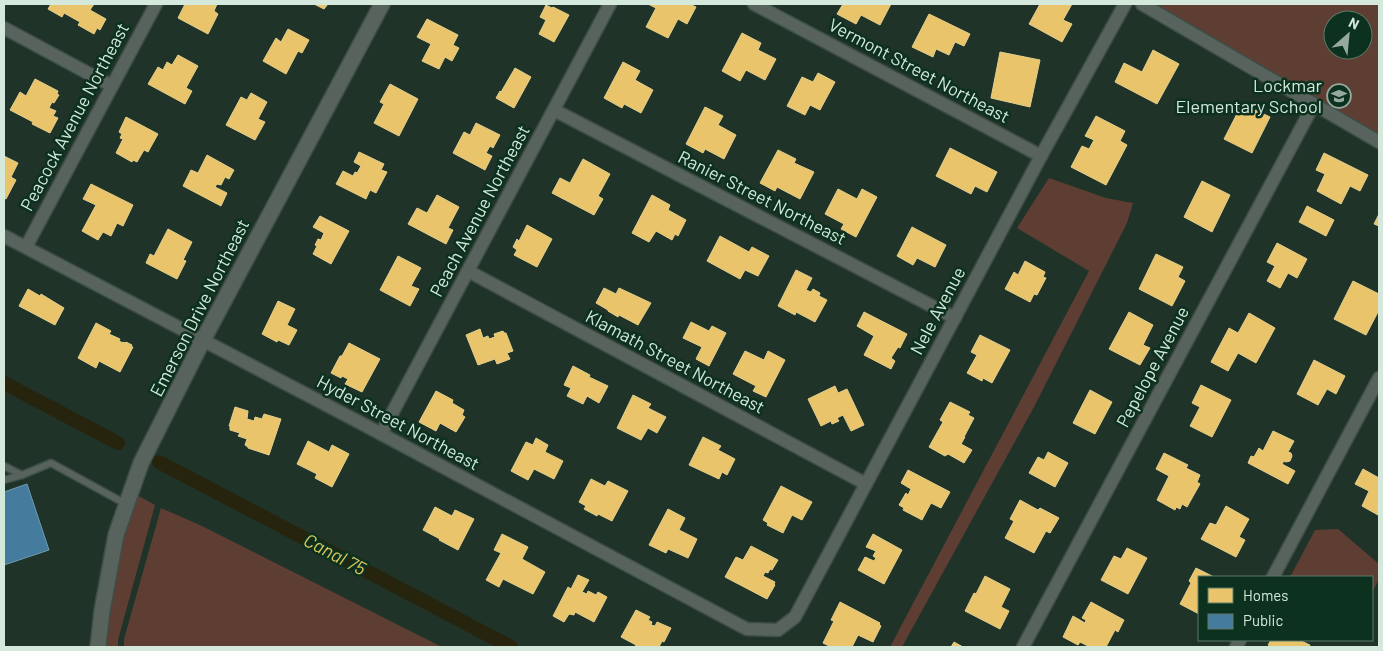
<svg xmlns="http://www.w3.org/2000/svg" width="1383" height="651" viewBox="0 0 1383 651" font-family="Barlow,sans-serif">
<rect width="100%" height="100%" fill="#1f3329"/>
<g fill="#5e3e33" fill-rule="evenodd">
<path d="M 1135,4 L 1379,4 L 1379,142 ZM 1333,20 L 1363,20 L 1363,50 L 1333,50 Z"/>
<polygon points="1049,178 1106,198 1133,203 1127,223 1034,407 902,647 890,647 1089,271 1017,228"/>
<polygon points="137,495 155,505 118,640 118,647 105,647 109,612 123,537"/>
<polygon points="161,508 202,526 442,647 124,647 124,639"/>
<polygon points="1338,529 1379,564 1379,579 1372,593 1372,577 1290,577 1315,530"/>
</g>
<g fill="#e9c46a" stroke="#e3cf8c">
<polygon points="51,4 94,4 90,10 106,19 100,30 97,28 94,34 78,25 80,22 64,13 62,17 48,9"/>
<polygon points="185,4 217,4 214,11 218,14 208,34 178,18"/>
<polygon points="314,4 328,4 324,9"/>
<polygon points="648,4 689,4 696,7 687,24 678,19 668,38 646,27 656,8"/>
<polygon points="843,4 891,4 880,25 861,15 856,24 837,14"/>
<polygon points="1040,4 1072,4 1063,20 1072,24 1062,42 1029,24"/>
<polygon points="546,5 552,8 553,7 569,15 554,42 539,34 546,20 540,17"/>
<polygon points="929,14 970,34 964,46 955,42 949,55 936,49 933,57 912,47"/>
<polygon points="427,19 458,35 453,45 459,48 452,61 445,57 439,69 422,61 431,44 417,37"/>
<polygon points="288,29 309,40 302,53 298,51 286,74 263,61 276,38 281,42"/>
<polygon points="742,33 761,43 758,50 776,59 765,80 746,70 740,81 722,71"/>
<polygon points="1153,50 1179,64 1157,104 1115,82 1124,63 1142,72"/>
<polygon points="1000,52 1040,60 1030,107 991,98"/>
<polygon points="178,55 198,66 186,88 192,91 185,104 148,84 158,67 163,70 167,62 172,65"/>
<polygon points="623,62 640,71 635,80 653,90 641,113 624,104 622,108 604,98"/>
<polygon points="515,68 531,77 514,108 496,98 500,91 501,92"/>
<polygon points="818,73 835,82 820,110 810,105 805,115 787,106 802,77 813,82"/>
<polygon points="35,79 58,91 57,94 59,95 54,103 52,102 49,108 56,111 53,116 58,118 50,133 32,124 33,122 10,110 20,92 26,96"/>
<polygon points="390,84 418,99 399,136 374,123 384,104 380,102"/>
<polygon points="251,93 267,102 258,119 265,122 255,140 226,125 241,97 247,100"/>
<polygon points="1242,104 1270,117 1252,153 1224,139"/>
<polygon points="705,107 723,116 718,125 736,135 724,159 705,149 703,153 686,144"/>
<polygon points="1096,116 1125,131 1120,141 1127,145 1106,185 1071,167 1082,146 1089,149 1094,140 1085,136"/>
<polygon points="126,117 158,134 148,152 144,150 137,162 133,160 132,162 116,153 123,139 120,138 122,134 119,132"/>
<polygon points="476,123 500,135 493,148 490,146 486,153 492,156 485,170 453,153 464,132 470,135"/>
<polygon points="950,148 997,172 987,192 975,186 971,194 936,176"/>
<polygon points="778,150 796,159 794,163 814,172 800,199 777,187 775,191 760,183"/>
<polygon points="359,152 384,164 381,170 387,172 376,193 370,190 366,199 336,184 343,171 353,176 355,172 357,173 361,166 354,162"/>
<polygon points="1324,153 1368,175 1360,191 1350,186 1341,204 1317,191 1325,174 1316,170"/>
<polygon points="207,155 234,170 229,179 225,177 221,185 217,184 215,187 227,193 221,206 183,186 191,170 198,173"/>
<polygon points="4,156 18,163 11,177 16,180 6,199 4,198"/>
<polygon points="583,159 610,174 598,196 603,199 594,215 552,193 560,178 570,183"/>
<polygon points="1202,181 1230,195 1212,232 1184,217"/>
<polygon points="91,184 133,205 123,226 117,223 111,236 103,232 98,240 82,231 96,205 83,199"/>
<polygon points="838,189 857,199 862,189 877,197 856,237 841,229 844,224 825,214"/>
<polygon points="437,195 459,207 448,228 453,230 446,244 408,224 417,208 427,213"/>
<polygon points="652,195 670,205 668,210 686,220 678,236 675,234 672,240 656,231 649,242 632,233"/>
<polygon points="1307,206 1334,220 1326,236 1299,222"/>
<polygon points="1379,214 1379,226 1374,224"/>
<polygon points="320,216 349,231 331,264 313,254 317,246 315,245 318,239 321,240 324,233 313,227"/>
<polygon points="527,225 552,239 537,267 514,255 517,250 513,247 517,239 519,241"/>
<polygon points="912,227 946,245 935,267 917,258 913,265 897,256"/>
<polygon points="168,229 192,242 183,260 186,261 177,279 146,263 150,254 154,256"/>
<polygon points="720,236 749,252 752,247 769,256 758,276 745,270 740,279 707,261"/>
<polygon points="1277,243 1307,259 1297,278 1288,273 1280,288 1267,281 1275,266 1267,262"/>
<polygon points="1156,254 1183,267 1178,277 1185,281 1172,306 1139,289"/>
<polygon points="398,256 421,268 411,286 419,289 410,306 380,290"/>
<polygon points="1025,261 1045,272 1043,277 1046,278 1037,295 1034,294 1030,302 1005,289 1014,272 1018,275"/>
<polygon points="796,270 812,278 806,290 811,292 813,289 820,293 819,296 827,300 815,322 796,312 795,315 778,306"/>
<polygon points="1353,281 1379,294 1379,310 1366,335 1334,319"/>
<polygon points="604,288 616,294 619,288 651,303 638,325 619,315 618,317 608,311 608,310 596,303"/>
<polygon points="28,289 40,296 41,294 64,308 55,325 19,306"/>
<polygon points="278,301 295,309 287,325 297,330 289,345 278,340 277,342 262,334"/>
<polygon points="864,312 907,334 900,348 898,347 891,358 895,361 891,369 864,355 874,336 857,326"/>
<polygon points="1129,312 1153,325 1143,345 1150,348 1140,365 1109,349"/>
<polygon points="1249,313 1275,328 1256,363 1238,353 1228,371 1211,362 1229,328 1238,333"/>
<polygon points="691,322 709,331 712,326 726,333 709,366 696,359 702,347 683,338"/>
<polygon points="96,323 111,331 109,334 120,339 119,341 123,343 123,342 125,343 126,342 132,345 131,347 133,347 120,372 99,361 96,368 78,358"/>
<polygon points="480,329 483,338 488,336 489,339 495,337 494,334 503,331 504,333 506,333 513,351 507,353 510,359 497,364 495,359 478,365 466,335"/>
<polygon points="980,335 1010,350 992,383 983,378 982,381 967,373 977,355 971,352"/>
<polygon points="349,343 380,359 362,392 345,384 348,379 342,376 341,378 331,373 340,356 342,356"/>
<polygon points="745,351 764,360 768,351 785,360 766,397 753,391 756,386 733,374"/>
<polygon points="1314,360 1345,376 1336,394 1327,389 1318,405 1297,394"/>
<polygon points="573,366 590,375 589,377 608,386 599,403 587,396 583,404 567,396 571,388 564,385"/>
<polygon points="1201,385 1231,400 1212,437 1190,426 1200,407 1192,403"/>
<polygon points="835,386 838,393 847,389 864,425 851,431 843,415 837,418 839,421 832,424 831,421 821,426 808,399"/>
<polygon points="1090,390 1112,402 1095,434 1073,423"/>
<polygon points="436,391 453,400 452,403 464,410 462,415 465,417 456,432 440,423 436,431 419,422"/>
<polygon points="633,395 651,404 648,408 666,417 657,433 648,428 641,440 617,428"/>
<polygon points="950,402 970,412 968,415 974,418 964,437 965,437 961,444 972,450 964,463 948,454 945,456 929,447 943,422 940,420"/>
<polygon points="235,407 248,411 247,419 254,421 255,417 262,419 264,414 281,419 269,455 248,448 248,447 245,445 247,439 238,436 240,433 230,430 230,426 229,426"/>
<polygon points="1273,431 1294,441 1288,452 1291,453 1292,456 1290,461 1286,462 1284,461 1282,464 1295,471 1288,484 1248,463 1251,456 1254,457 1259,448 1263,451"/>
<polygon points="703,437 721,446 718,450 735,459 727,475 722,472 719,479 689,465"/>
<polygon points="536,438 548,445 545,452 563,461 554,479 534,469 528,480 511,471 526,442 533,445"/>
<polygon points="308,441 329,452 332,445 349,454 332,487 315,478 317,474 297,464"/>
<polygon points="1048,452 1068,463 1055,487 1029,473 1038,457 1044,460"/>
<polygon points="1164,453 1188,465 1186,468 1200,475 1197,482 1200,484 1187,507 1182,504 1180,509 1176,507 1175,510 1157,500 1169,476 1156,469"/>
<polygon points="1363,469 1379,478 1378,515 1362,506 1369,491 1355,484"/>
<polygon points="908,470 950,492 941,508 931,503 922,520 903,510 904,508 899,505 906,493 908,495 911,489 901,483"/>
<polygon points="591,479 605,486 608,481 628,491 612,521 598,514 597,516 584,509 586,506 579,502"/>
<polygon points="781,486 812,502 802,520 792,515 783,533 767,525 768,523 763,520"/>
<polygon points="1020,500 1038,510 1040,508 1059,518 1050,533 1046,531 1034,553 1005,538 1014,521 1010,519"/>
<polygon points="1226,506 1249,519 1239,537 1245,540 1236,557 1201,539 1210,523 1216,525"/>
<polygon points="435,507 452,516 455,510 474,519 458,550 439,540 440,539 423,530"/>
<polygon points="668,509 685,518 679,530 697,539 688,558 668,549 666,553 649,545"/>
<polygon points="502,534 528,547 522,559 545,572 533,594 503,579 499,587 486,580 501,553 494,550"/>
<polygon points="873,534 902,550 884,584 858,570 865,557 874,561 876,558 873,556 876,551 866,547"/>
<polygon points="751,546 778,560 772,570 770,569 768,573 765,572 763,576 775,582 774,584 775,585 767,599 725,577 736,557 743,560"/>
<polygon points="1127,548 1147,558 1128,594 1101,580 1114,556 1121,559"/>
<polygon points="1196,568 1214,577 1199,577 1199,614 1180,604 1191,583 1189,581"/>
<polygon points="578,575 589,580 582,592 587,594 588,591 596,595 598,592 607,597 594,622 575,612 574,615 569,614 564,622 553,616 568,587 571,589"/>
<polygon points="985,576 1010,589 1001,607 1009,611 1000,629 965,611 974,593 976,594"/>
<polygon points="840,602 880,623 879,624 881,626 873,642 858,635 852,647 831,647 823,643 834,621 831,620"/>
<polygon points="1091,602 1124,620 1118,632 1115,630 1106,647 1090,647 1080,642 1078,645 1063,637 1073,616 1085,623 1086,620 1082,618"/>
<polygon points="636,610 650,617 648,620 652,622 651,625 655,626 657,622 671,628 664,642 662,641 659,647 635,647 636,645 621,637"/>
<polygon points="1271,640 1299,640 1310,645 1309,647 1273,647 1268,645"/>
<polygon points="954,642 963,647 951,647"/>
</g>
<polygon fill="#457b9d" stroke="#709cb0" points="27,484 49,550 4,565 4,492"/>
<g fill="none" stroke-linecap="round" stroke-linejoin="round">
<g stroke="#27240e" stroke-width="14">
<polyline points="4,383 118,443"/>
<polyline points="159,462 511,647"/>
</g>
<g stroke="#3e4e46" stroke-width="9">
<g id="service">
<polyline points="4,466 22,475"/>
<polyline points="4,480 22,475 51,463 126,504"/>
</g>
</g>
<g stroke="#3e4e46" stroke-width="15">
<g id="minor">
<polyline points="754,4 1041,156"/>
<polyline points="1142,4 1379,142"/>
<polyline points="4,28 112,86"/>
<polyline points="554,110 955,318"/>
<polyline points="4,236 357,421 741,626 747,629 778,630 795,617 1041,156 1125,4"/>
<polyline points="26,247 156,4"/>
<polyline points="468,271 866,484"/>
<polyline points="381,434 610,4"/>
<polyline points="1273,577 1379,378"/>
<polyline points="1023,647 1314,104"/>
<polyline points="1236,647 1240,640"/>
</g>
</g>
<g stroke="#3e4e46" stroke-width="18">
<polyline id="tertiary" points="98,647 102,611 116,535 141,463 203,340 382,4"/>
</g>
<use href="#service" stroke="#57635c" stroke-width="6"/>
<use href="#minor" stroke="#57635c" stroke-width="12"/>
<use href="#tertiary" stroke="#57635c" stroke-width="15"/>
</g>
<defs>
<g id="school-ring" transform="scale(1.25)"><circle r="9.5" fill="#0c311e" stroke="#95a99d" stroke-width="1.5"/><path d="M0-5L7-2L0 1L-7-2ZM-4 1L0 2.5L4 1V4Q0 6-4 4Z" fill="#95a99d"/></g>
</defs>
<g fill-rule="evenodd">
<use href="#school-ring" x="1339" y="96"/>
</g>
<g text-anchor="middle" stroke-width="5" stroke-linejoin="round" paint-order="stroke">
<g font-size="18" fill="#d4e8dc" stroke="#0c311e">
<text transform="translate(919 71) rotate(28)" y="6">Vermont Street Northeast</text>
<text transform="translate(75 117) rotate(-62)" y="6">Peacock Avenue Northeast</text>
<text transform="translate(762 198) rotate(27)" y="6">Ranier Street Northeast</text>
<text transform="translate(480 211) rotate(-62)" y="6">Peach Avenue Northeast</text>
<text transform="translate(200 308) rotate(-63)" y="6">Emerson Drive Northeast</text>
<text transform="translate(938 311) rotate(-62)" y="6">Nele Avenue</text>
<text transform="translate(675 362) rotate(28)" y="6">Klamath Street Northeast</text>
<text transform="translate(1153 367) rotate(-62)" y="6">Pepelope Avenue</text>
<text transform="translate(398 423) rotate(28)" y="6">Hyder Street Northeast</text>
</g>
<g font-size="18" fill="#d4e8dc" stroke="#0c311e" text-anchor="end">
<text x="1322" y="92">Lockmar<tspan x="1322" dy="21">Elementary School</tspan></text>
</g>
<g font-size="19" font-style="italic" fill="#dbc65b" stroke="#0c311e">
<text transform="translate(335 554) rotate(28)" y="7">Canal 75</text>
</g>
</g>
<rect width="1383" height="651" fill="none" stroke="#d4e8dc" stroke-width="10"/>
<rect x="1198" y="576" width="175" height="65" fill="#0c311e" stroke="#5c7a6a"/>
<rect x="1208" y="588" width="25" height="15" fill="#e9c46a" stroke="#5c7a6a"/>
<text x="1243" y="601" font-size="15" fill="#d4e8dc">Homes</text>
<rect x="1208" y="614" width="25" height="15" fill="#457b9d" stroke="#5c7a6a"/>
<text x="1243" y="626" font-size="15" fill="#d4e8dc">Public</text>
<g transform="translate(1348 35) rotate(27)"><circle r="24" fill="#0c311e" stroke="#5c7a6a"/>
<path d="M0-4L9 19L0 12L-9 19Z" fill="#95a99d"/>
<text y="-8" font-size="14" font-weight="bold" text-anchor="middle" fill="#d4e8dc">N</text>
</g>
</svg>
